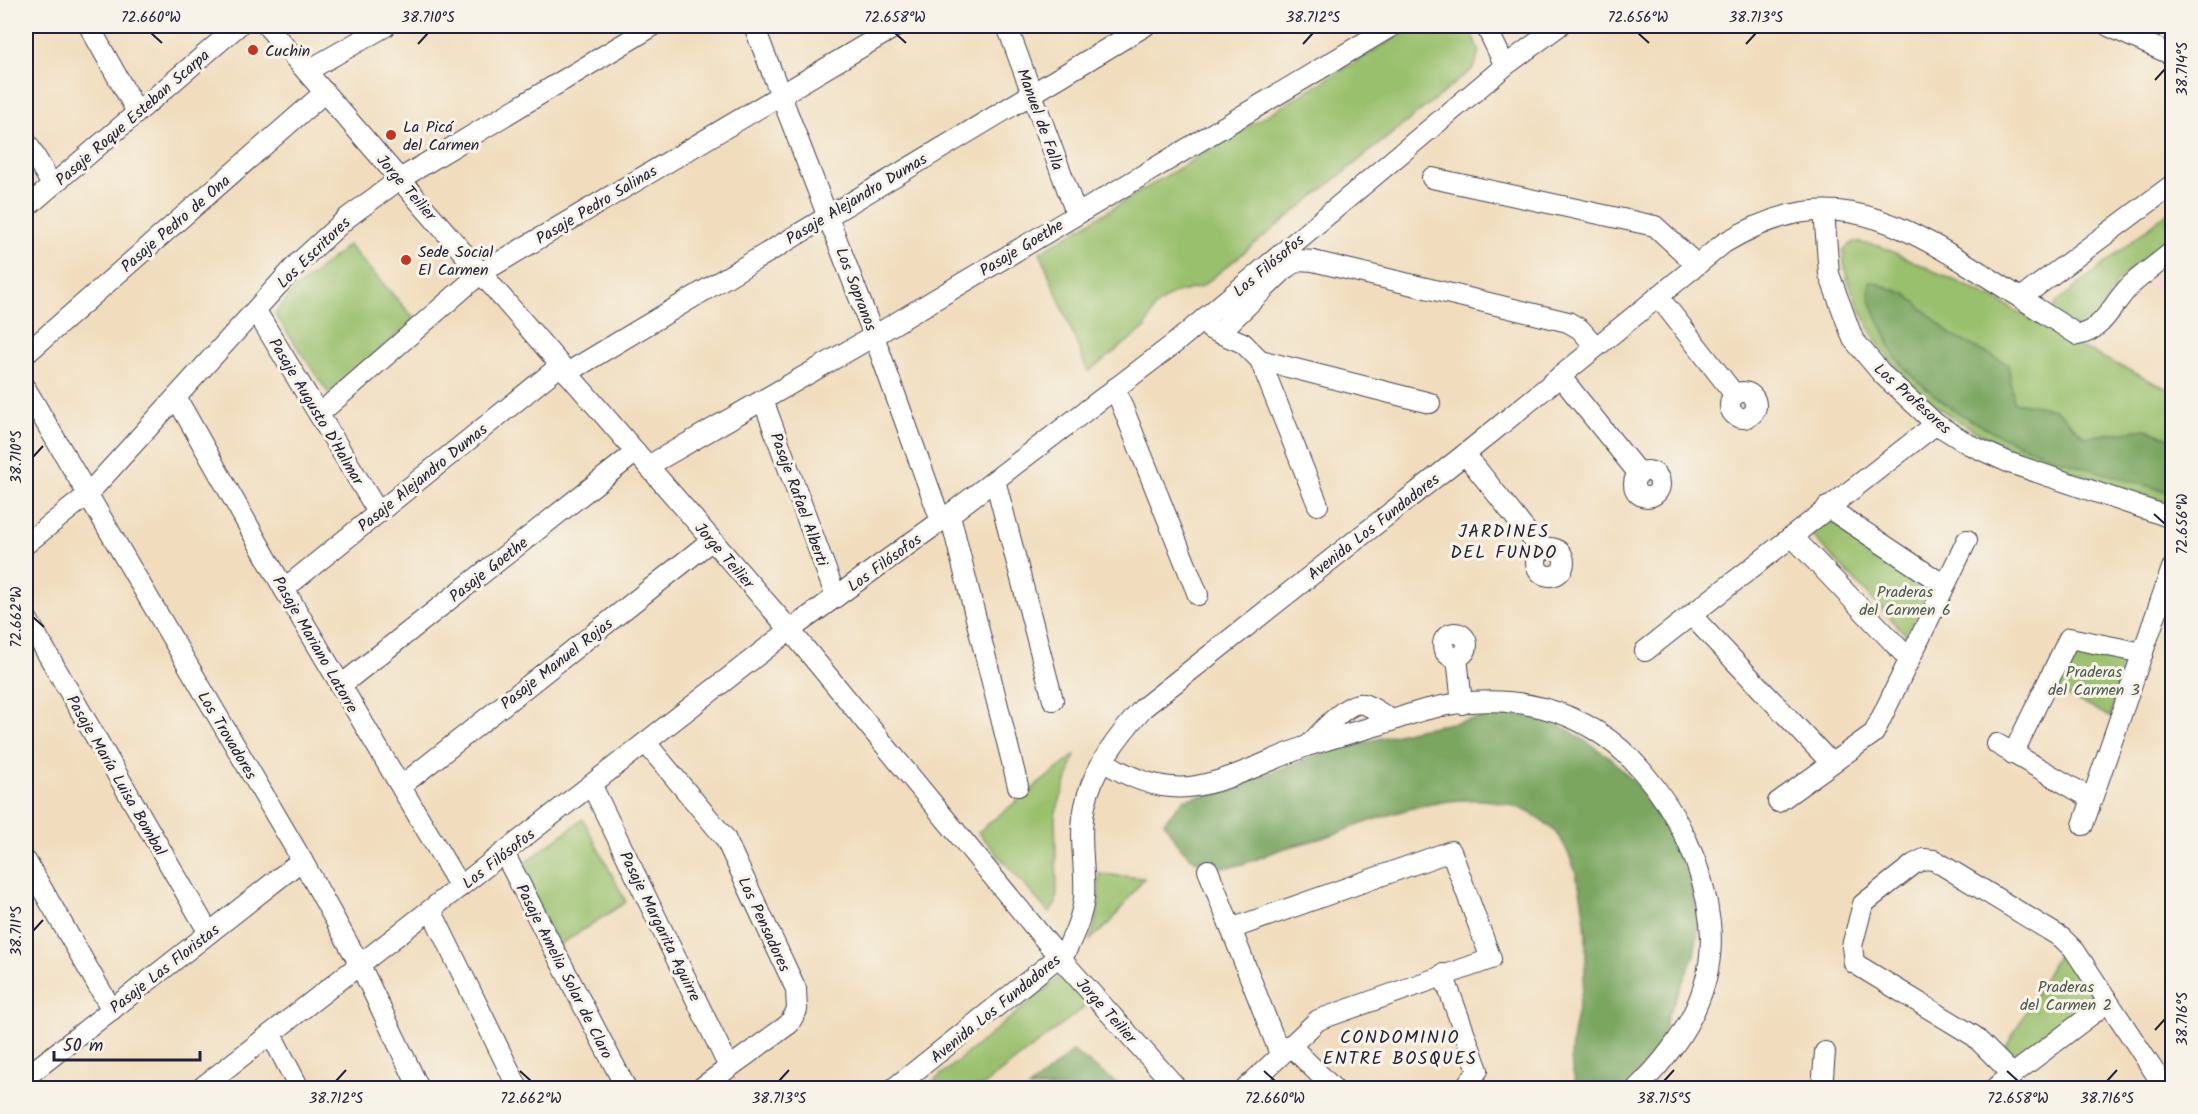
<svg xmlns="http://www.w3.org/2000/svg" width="2198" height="1114" viewBox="0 0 2198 1114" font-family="Kalam,sans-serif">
<rect width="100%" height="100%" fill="#f7f3e8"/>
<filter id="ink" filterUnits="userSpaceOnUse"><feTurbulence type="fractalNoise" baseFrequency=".0167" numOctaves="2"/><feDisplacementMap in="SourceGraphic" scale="12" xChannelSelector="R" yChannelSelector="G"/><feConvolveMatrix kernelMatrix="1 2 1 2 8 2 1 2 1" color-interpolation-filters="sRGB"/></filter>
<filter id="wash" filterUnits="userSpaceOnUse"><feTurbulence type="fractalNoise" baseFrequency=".008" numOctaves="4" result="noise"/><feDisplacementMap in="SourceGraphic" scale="24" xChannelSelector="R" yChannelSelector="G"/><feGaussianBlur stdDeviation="1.35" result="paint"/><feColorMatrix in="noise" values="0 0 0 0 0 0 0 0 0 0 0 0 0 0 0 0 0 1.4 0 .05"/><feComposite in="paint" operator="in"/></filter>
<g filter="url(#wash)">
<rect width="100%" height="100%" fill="#f1ddbd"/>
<polygon fill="#f5cfda" points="2172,266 2172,297 2147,286"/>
<g fill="#99c06c" stroke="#5e7154" stroke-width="1.5">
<polygon points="1415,26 1469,26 1479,51 1475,67 1201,287 1172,294 1154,308 1146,327 1088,372 1040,252"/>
<polygon points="2172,209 2172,236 2118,280 2097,322 2085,335 2052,313 2057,302"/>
<path d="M 1854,242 L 1880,246 L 2001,302 L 2064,339 L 2172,391 L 2172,504 C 2058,466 1916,437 1863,315 C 1852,290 1844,278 1843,250 Z"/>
<polygon points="348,245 415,319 329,394 275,314 292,292"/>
<polygon points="1827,518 1936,591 1911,640 1809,532"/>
<polygon points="2074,649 2129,661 2110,717 2056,690"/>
<polygon points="1075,755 1055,815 1057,890 1056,904 1049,913 978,832"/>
<polygon points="583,819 626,902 558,946 518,868"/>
<polygon points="1099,874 1144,878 1111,922 1090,940 1098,914"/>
<polygon points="2063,945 2102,1001 2013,1069 2001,1056"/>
<polygon points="1059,978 1074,985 1088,1004 980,1088 925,1088"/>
</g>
<g fill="#7aa660" stroke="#4e644e" stroke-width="1.5">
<path d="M 1870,281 L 1906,294 L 1953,336 L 2008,364 L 2014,402 L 2055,409 L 2085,437 L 2146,429 L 2172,439 L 2172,493 C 2075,464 1967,442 1898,360 C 1891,353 1888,341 1884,332 C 1876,314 1866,300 1870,281 Z"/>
<path d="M 1505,714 L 1526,716 L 1567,729 L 1612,759 L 1658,808 L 1675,841 L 1693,891 L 1699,923 L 1694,956 L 1668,1015 L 1656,1057 L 1629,1088 L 1580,1088 C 1560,1064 1580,1008 1584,978 C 1590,937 1583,857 1550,827 C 1493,776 1405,808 1343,831 C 1323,839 1302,843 1282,849 C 1256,858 1233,874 1204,864 C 1183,857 1175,840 1164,822 L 1183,800 L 1223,790 L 1327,752 L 1417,729 Z"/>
<polygon points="1073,1051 1123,1088 1029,1088"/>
</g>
</g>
<g filter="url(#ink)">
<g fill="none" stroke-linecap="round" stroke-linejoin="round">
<g stroke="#413e4e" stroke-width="22">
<g id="minor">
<polyline points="89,26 137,112"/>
<polyline points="267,26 790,630 1059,957 1177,1088"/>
<polyline points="754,26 874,336 941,521"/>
<polyline points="1007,26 1076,213"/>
<polyline points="1486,26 1505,66"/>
<polyline points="2108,26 2172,55"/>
<polyline points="307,71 386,26"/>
<polyline points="26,141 52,185"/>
<polyline points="1432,178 1655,226 1697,265"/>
<polyline points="26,208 238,26"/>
<polyline points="1824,211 1829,274 1853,339 1883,375 1936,424 1968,444 2010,463 2172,518"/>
<polyline points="1658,296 1735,395"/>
<polyline points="2021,298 2172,185"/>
<polyline points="256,311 378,512"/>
<polyline points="1210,329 1243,343 1260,360 1318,505"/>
<polyline points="1220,332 1286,268 1299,260 1313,261 1568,322 1580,329 1596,347"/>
<polyline points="26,354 325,92"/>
<polyline points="1260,360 1430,403"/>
<polyline points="567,373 1145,26"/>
<polyline points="1560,376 1639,474"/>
<polyline points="1115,388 1198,595"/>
<polyline points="26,389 302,860 360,965 419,1088"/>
<circle cx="1743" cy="405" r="13"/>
<polyline points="177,399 284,589 460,887"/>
<polyline points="763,400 836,597"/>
<polyline points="319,414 481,273 897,26"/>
<polyline points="1465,454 1542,551"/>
<polyline points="648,466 874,336 1392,26"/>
<circle cx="1647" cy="484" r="13"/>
<polyline points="995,480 1053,700"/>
<polyline points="1827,507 1944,585"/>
<polyline points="950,515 1018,786"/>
<polyline points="1792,536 1909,659"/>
<polyline points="26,544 86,496 299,262 347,218 400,179 653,26"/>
<circle cx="1550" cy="562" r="14"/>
<polyline points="284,589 561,365"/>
<polyline points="1691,615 1831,763"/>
<polyline points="26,617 209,933"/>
<circle cx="1455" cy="645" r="12"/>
<polyline points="1645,651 1936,424"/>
<polyline points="1457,657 1462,704"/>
<polyline points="340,686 636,452"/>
<polyline points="646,743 725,838 796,989 797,1010 789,1024 701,1088"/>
<path d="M 1310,744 C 1320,733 1348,700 1363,704 C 1373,706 1383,716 1393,720"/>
<polyline points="1997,744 2092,799"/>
<polyline points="2013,754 2069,638 2143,653"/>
<path d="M 1103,761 C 1131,779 1163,792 1196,786 C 1235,779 1271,759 1307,746 C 1331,738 1355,732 1379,725 C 1394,720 1409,714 1424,710 C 1506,689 1586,705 1642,771 C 1679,814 1704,867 1710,923 C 1717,989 1682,1044 1637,1088"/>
<polyline points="401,786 712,540"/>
<polyline points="592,786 729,1067"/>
<polyline points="1778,802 1874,733 1967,540"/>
<polyline points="2083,825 2172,568"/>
<polyline points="504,853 626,1088"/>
<polyline points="26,861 112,1010"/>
<polyline points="1208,870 1280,1054"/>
<polyline points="431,910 518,1088"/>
<polyline points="1231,929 1451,851 1491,959 1318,1020 1246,1088"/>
<polyline points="1443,974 1478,1070 1465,1088"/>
<polyline points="271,1034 299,1088"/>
<polyline points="1290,1045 1333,1088"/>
<polyline points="2013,1075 1974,1036 1854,963 1852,946 1863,904 1914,864 1924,859 1934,860 2062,938 2075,951 2165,1088"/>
<polyline points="26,1077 302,860"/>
<polyline points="201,1088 790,630 941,521 1175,343 1505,66 1559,26"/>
<path d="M 894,1088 L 1066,951 C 1074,934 1082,917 1084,898 C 1086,868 1078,837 1085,806 C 1092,769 1119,735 1143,708 L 1465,454 L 1724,243 C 1821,185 1882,212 1970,266 C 2007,289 2042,312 2078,335 C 2105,330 2113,301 2132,284 C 2144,273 2159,263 2172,252"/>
<polyline points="1822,1088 1825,1052"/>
<polyline points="1995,1088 2108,1002"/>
</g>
</g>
<use href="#minor" stroke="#fff" stroke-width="20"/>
</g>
</g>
<path fill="none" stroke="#22223b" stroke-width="2" d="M 151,33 L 162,43M 895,33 L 906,43M 1638,33 L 1649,43M 418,44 L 428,33M 1303,44 L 1313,33M 1746,44 L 1756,33M 2155,80 L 2165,69M 33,457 L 43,446M 2154,514 L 2165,524M 33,617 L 44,627M 33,931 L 43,920M 2155,1030 L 2165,1019M 520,1071 L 531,1081M 1264,1071 L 1275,1081M 2007,1071 L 2018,1081M 336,1081 L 346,1070M 779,1081 L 789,1070M 1664,1081 L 1674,1070M 2107,1081 L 2117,1070"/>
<g fill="#c8321e" stroke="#f7f3e8" stroke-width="2">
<circle cx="253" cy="50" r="6"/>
<circle cx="391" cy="135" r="6"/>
<circle cx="406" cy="260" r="6"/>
</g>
<g text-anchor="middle" stroke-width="6" stroke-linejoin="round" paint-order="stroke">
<g font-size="16" fill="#22223b" stroke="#f7f3e8" text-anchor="start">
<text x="265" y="56">Cuchin</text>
<text x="403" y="132">La Picá<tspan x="403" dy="18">del Carmen</tspan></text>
<text x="418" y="257">Sede Social<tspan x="418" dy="18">El Carmen</tspan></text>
</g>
<g font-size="16" fill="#22223b" stroke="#f7f3e8">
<text transform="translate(132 117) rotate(-41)" y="6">Pasaje Roque Esteban Scarpa</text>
<text transform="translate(1041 119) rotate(70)" y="6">Manuel de Falla</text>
<text transform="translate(407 187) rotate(49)" y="6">Jorge Teilier</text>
<text transform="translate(856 198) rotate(-31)" y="6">Pasaje Alejandro Dumas</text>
<text transform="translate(596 204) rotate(-31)" y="6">Pasaje Pedro Salinas</text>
<text transform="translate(175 223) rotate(-41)" y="6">Pasaje Pedro de Ona</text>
<text transform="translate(1021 247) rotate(-31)" y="6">Pasaje Goethe</text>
<text transform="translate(313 252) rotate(-44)" y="6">Los Escritores</text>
<text transform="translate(1268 265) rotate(-40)" y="6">Los Filósofos</text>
<text transform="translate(857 289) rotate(69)" y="6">Los Sopranos</text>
<text transform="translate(1913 398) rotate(42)" y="6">Los Profesores</text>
<text transform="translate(317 411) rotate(59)" y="6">Pasaje Augusto D'Halmar</text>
<text transform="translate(422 477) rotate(-39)" y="6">Pasaje Alejandro Dumas</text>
<text transform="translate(800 499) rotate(70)" y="6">Pasaje Rafael Alberti</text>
<text transform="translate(1373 526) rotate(-38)" y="6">Avenida Los Fundadores</text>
<text transform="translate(725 555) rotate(49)" y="6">Jorge Teilier</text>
<text transform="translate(884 562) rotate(-36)" y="6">Los Filósofos</text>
<text transform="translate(488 569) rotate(-38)" y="6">Pasaje Goethe</text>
<text transform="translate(316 644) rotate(60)" y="6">Pasaje Mariano Latorre</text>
<text transform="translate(556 663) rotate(-38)" y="6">Pasaje Manuel Rojas</text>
<text transform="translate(228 735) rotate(59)" y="6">Los Trovadores</text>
<text transform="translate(117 775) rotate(60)" y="6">Pasaje María Luisa Bombal</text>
<text transform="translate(498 858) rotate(-38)" y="6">Los Filósofos</text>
<text transform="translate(765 924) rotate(65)" y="6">Los Pensadores</text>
<text transform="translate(661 926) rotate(64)" y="6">Pasaje Margarita Aguirre</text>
<text transform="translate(164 968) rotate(-38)" y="6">Pasaje Las Floristas</text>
<text transform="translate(565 971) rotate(63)" y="6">Pasaje Amelia Solar de Claro</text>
<text transform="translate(995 1008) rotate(-39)" y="6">Avenida Los Fundadores</text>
<text transform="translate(1107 1010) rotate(48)" y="6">Jorge Teilier</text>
</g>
<g font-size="16" fill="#4c594c" stroke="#f7f3e8">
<text x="1905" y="597">Praderas<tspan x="1905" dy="18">del Carmen 6</tspan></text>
<text x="2094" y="677">Praderas<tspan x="2094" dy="18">del Carmen 3</tspan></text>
<text x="2066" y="992">Praderas<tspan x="2066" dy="18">del Carmen 2</tspan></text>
</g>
<g font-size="18" letter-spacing="1.5" fill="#22223b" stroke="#f7f3e8">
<text x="1504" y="537">JARDINES<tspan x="1504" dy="21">DEL FUNDO</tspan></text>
<text x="1400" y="1043">CONDOMINIO<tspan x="1400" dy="21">ENTRE BOSQUES</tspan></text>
</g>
</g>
<rect width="2198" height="1114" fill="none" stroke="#f7f3e8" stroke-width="66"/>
<path d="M54 1051v9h146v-9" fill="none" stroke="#22223b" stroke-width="3"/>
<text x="63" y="1051" font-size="18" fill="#22223b" stroke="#f7f3e8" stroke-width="4.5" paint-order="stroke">50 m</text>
<rect x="33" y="33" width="2132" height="1048" fill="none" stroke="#22223b" stroke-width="2"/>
<g font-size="15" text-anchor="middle" fill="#22223b">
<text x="151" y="22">72.660°W</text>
<text x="428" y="22">38.710°S</text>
<text x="895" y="22">72.658°W</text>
<text x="1313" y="22">38.712°S</text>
<text x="1638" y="22">72.656°W</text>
<text x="1756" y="22">38.713°S</text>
<text transform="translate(2182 69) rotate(-90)" y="5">38.714°S</text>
<text transform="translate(16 457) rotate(-90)" y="5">38.710°S</text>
<text transform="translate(2182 524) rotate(-90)" y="5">72.656°W</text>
<text transform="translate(16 617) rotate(-90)" y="5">72.662°W</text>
<text transform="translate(16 931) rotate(-90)" y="5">38.711°S</text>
<text transform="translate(2182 1019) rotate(-90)" y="5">38.716°S</text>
<text x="336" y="1103">38.712°S</text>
<text x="531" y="1103">72.662°W</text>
<text x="779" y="1103">38.713°S</text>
<text x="1275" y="1103">72.660°W</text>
<text x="1664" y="1103">38.715°S</text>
<text x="2018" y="1103">72.658°W</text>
<text x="2107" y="1103">38.716°S</text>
</g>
</svg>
